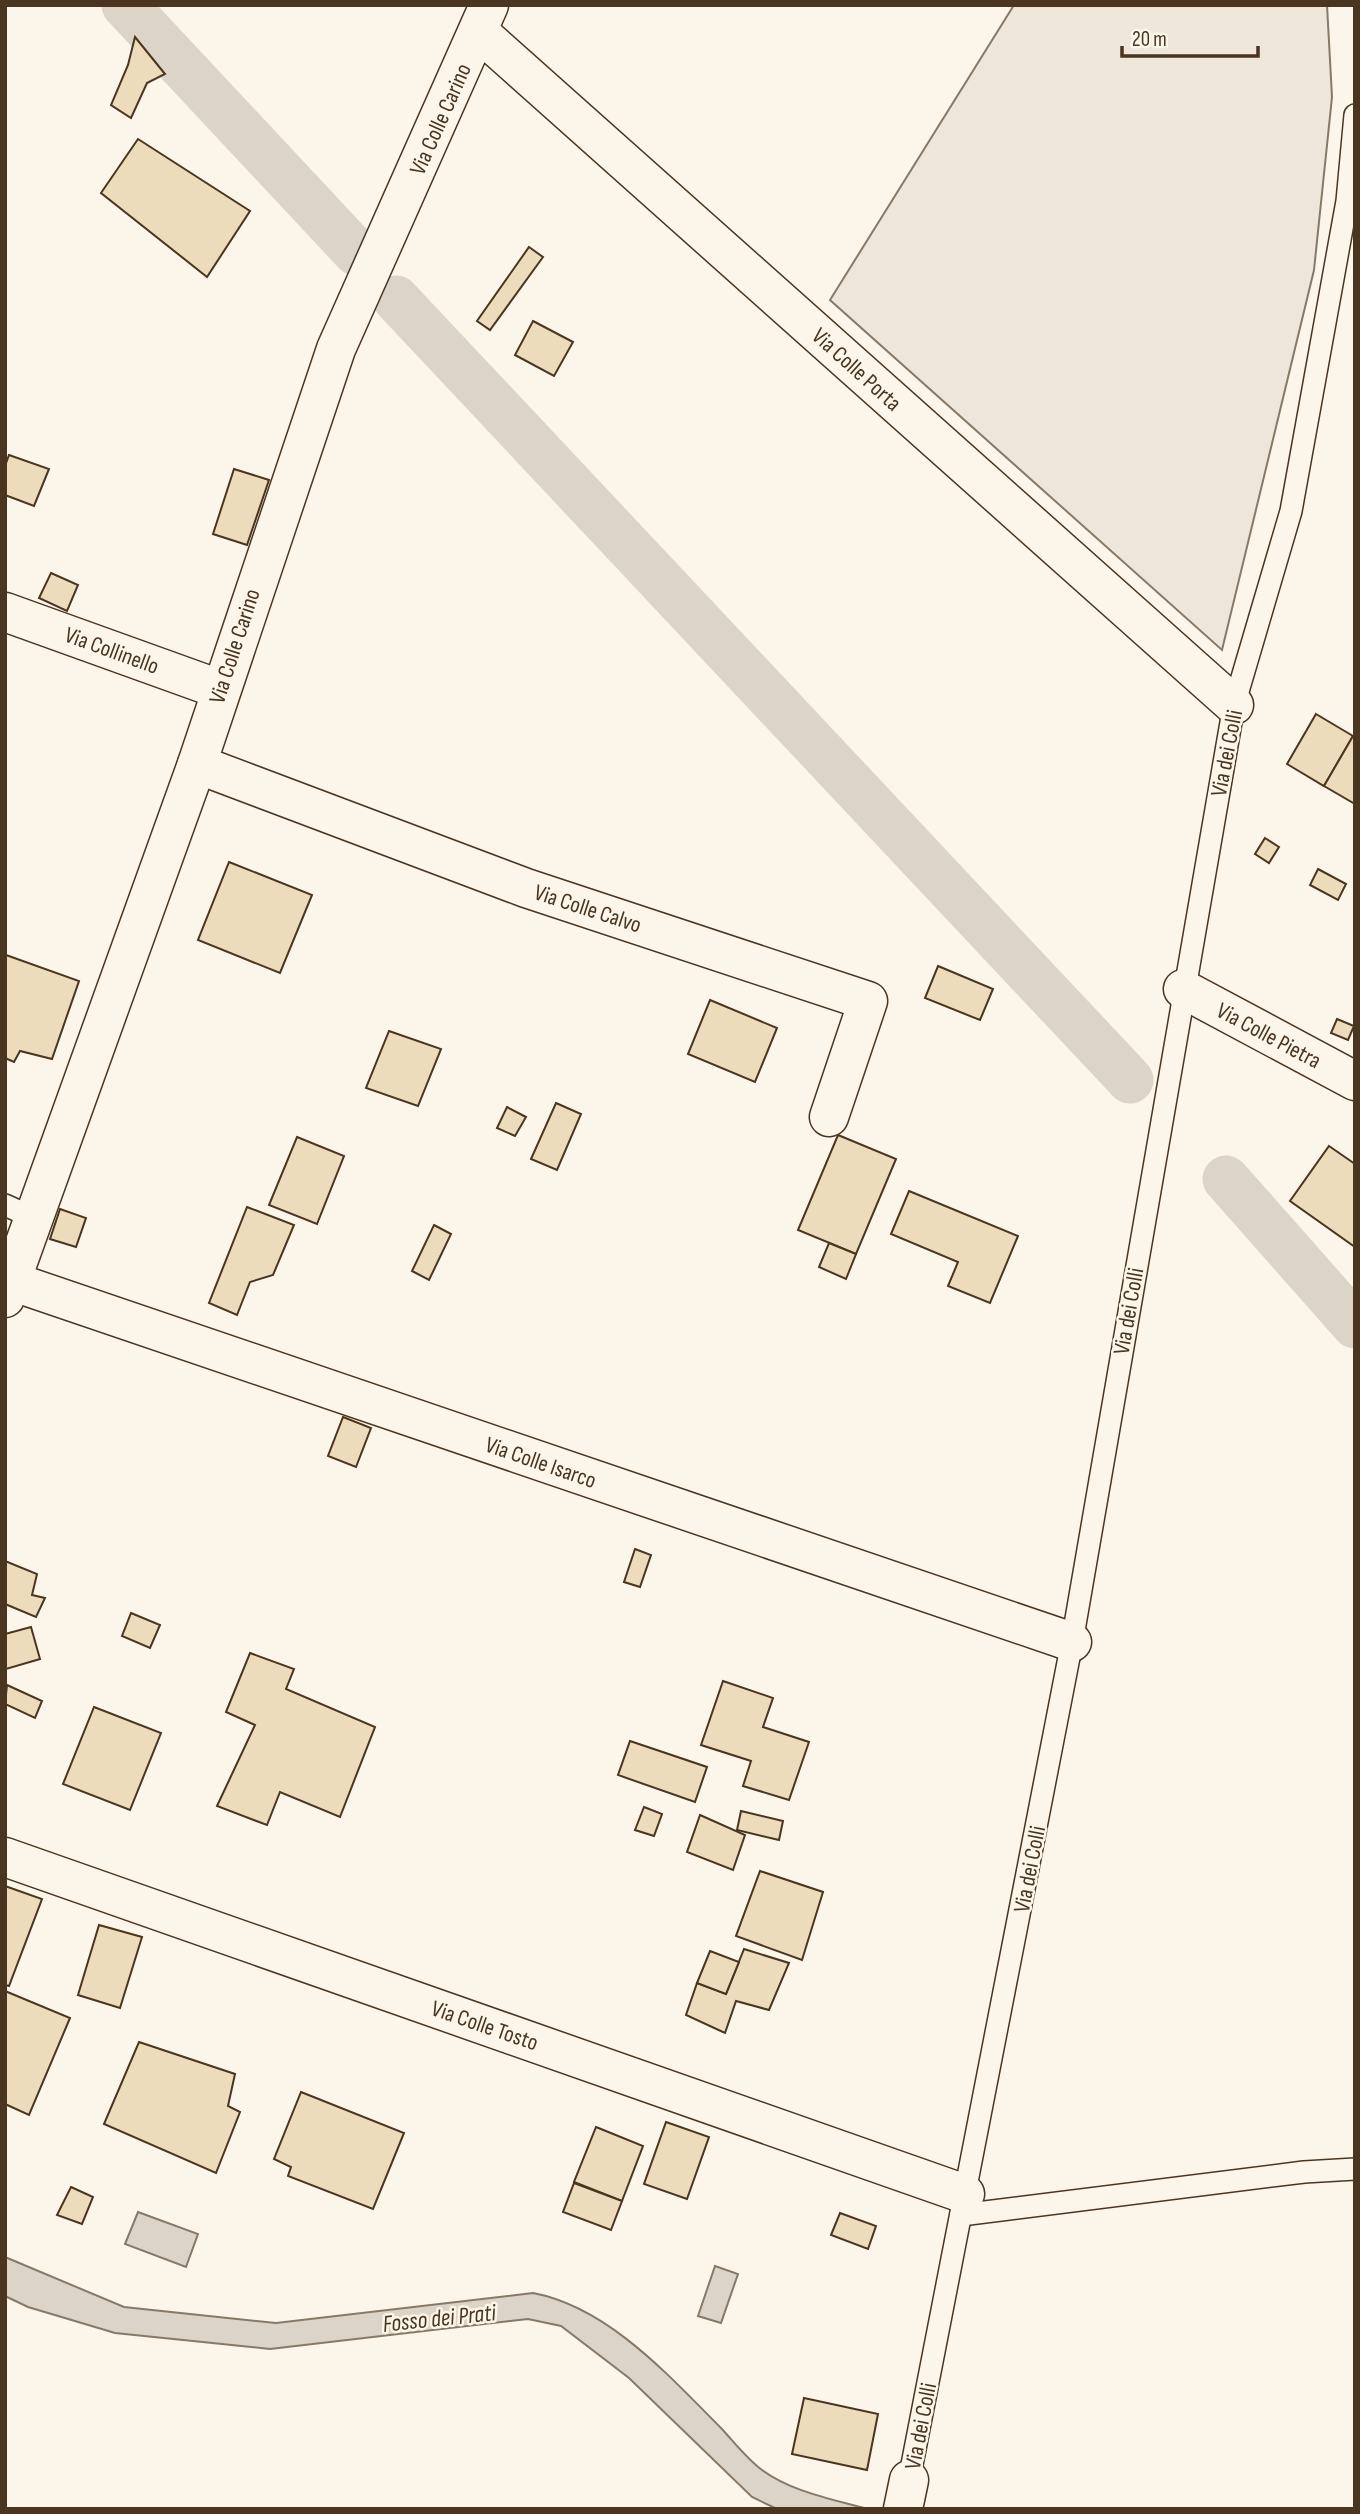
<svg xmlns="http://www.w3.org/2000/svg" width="1360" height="2514" viewBox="0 0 1360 2514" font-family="'Sofia Sans Condensed',sans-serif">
<rect width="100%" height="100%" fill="#fbf6e9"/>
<polygon fill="#ede6d9" stroke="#887966" stroke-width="2" points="1014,5 1327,5 1332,97 1314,270 1222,650 830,300"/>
<g fill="#dcd4c6" stroke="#887966" stroke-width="2">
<polygon points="138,2212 198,2234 186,2267 125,2244"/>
<path d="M 5,2257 L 124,2307 L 276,2323 L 533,2293 C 608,2307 669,2376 721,2428 C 734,2442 747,2459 762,2470 C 792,2492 832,2499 867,2509 L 777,2509 L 752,2497 L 629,2378 L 561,2326 L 528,2319 L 270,2349 L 115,2333 L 28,2307 L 5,2296 Z"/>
<polygon points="715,2266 738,2274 721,2323 698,2316"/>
</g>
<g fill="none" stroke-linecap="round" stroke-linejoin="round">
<g stroke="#dcd4c6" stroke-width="47">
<polyline points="125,5 356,252"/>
<polyline points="396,299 1130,1080"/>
<polyline points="1226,1179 1355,1325"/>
</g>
</g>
<g fill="#ecdcbc" stroke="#4a3520" stroke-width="2">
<polygon points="135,37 165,74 147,83 131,118 111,105 128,65"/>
<polygon points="138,139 250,211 207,277 101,193"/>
<polygon points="529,247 543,257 490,330 477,321"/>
<polygon points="533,321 573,342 554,376 515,355"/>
<polygon points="9,455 49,469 34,506 5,495 5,466"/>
<polygon points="234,469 269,480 247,545 213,534"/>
<polygon points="51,573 78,585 67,611 39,598"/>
<polygon points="1316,714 1353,736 1324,786 1287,764"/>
<polygon points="1353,736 1355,736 1355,804 1324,786"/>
<polygon points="1265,838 1279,847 1269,863 1255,854"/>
<polygon points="229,862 312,895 280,973 198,940"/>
<polygon points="1318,869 1346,884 1338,900 1310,885"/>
<polygon points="6,955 79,981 52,1059 20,1051 14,1062 5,1058"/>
<polygon points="938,966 993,989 980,1020 925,998"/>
<polygon points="710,1000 777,1028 755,1082 688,1054"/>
<polygon points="1337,1019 1354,1026 1348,1040 1331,1033"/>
<polygon points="389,1031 441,1049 418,1106 366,1088"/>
<polygon points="556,1103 581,1114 557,1170 531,1159"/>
<polygon points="507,1107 526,1117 515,1136 497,1128"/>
<polygon points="838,1135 896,1159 856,1254 798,1230"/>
<polygon points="297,1137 344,1156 317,1224 269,1205"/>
<polygon points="1329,1146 1355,1164 1355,1247 1290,1201"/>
<polygon points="909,1191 1018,1236 990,1303 948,1286 958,1262 891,1234"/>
<polygon points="247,1207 294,1225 273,1275 250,1282 237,1315 209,1303"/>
<polygon points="60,1209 86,1218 76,1247 50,1239"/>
<polygon points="434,1225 451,1234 429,1280 412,1271"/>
<polygon points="829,1243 856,1254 846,1279 819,1267"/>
<polygon points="343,1417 371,1428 356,1467 328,1456"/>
<polygon points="635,1549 651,1555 640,1587 624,1582"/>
<polygon points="5,1561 37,1574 32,1595 45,1598 36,1617 5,1604"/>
<polygon points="131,1613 160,1625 150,1648 122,1636"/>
<polygon points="31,1627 40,1659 6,1669 5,1634"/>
<polygon points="250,1653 294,1669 286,1689 375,1727 340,1817 280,1792 267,1825 217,1806 255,1725 226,1712"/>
<polygon points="723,1681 773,1698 763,1727 809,1742 789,1800 743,1786 751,1761 701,1745"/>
<polygon points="7,1685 42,1701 35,1718 5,1704"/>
<polygon points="94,1707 161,1733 130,1810 63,1784"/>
<polygon points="630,1741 707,1767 695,1802 618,1775"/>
<polygon points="644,1807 662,1814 654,1836 635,1830"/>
<polygon points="741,1811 783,1821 779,1840 737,1830"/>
<polygon points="700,1815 745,1835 733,1870 687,1852"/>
<polygon points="760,1871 823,1892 802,1960 736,1936"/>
<polygon points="5,1886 42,1899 9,1986 5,1985"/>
<polygon points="99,1925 142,1937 120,2008 78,1995"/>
<polygon points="744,1949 789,1963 769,2010 736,2001 725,2033 686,2015 697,1983 726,1994"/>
<polygon points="710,1951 739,1962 726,1994 697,1983"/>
<polygon points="5,1991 70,2018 29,2115 5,2104"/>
<polygon points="139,2042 235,2074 228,2106 240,2112 216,2173 104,2124"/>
<polygon points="301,2092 404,2133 373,2209 288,2176 291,2167 274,2159"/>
<polygon points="666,2122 709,2137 687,2199 644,2184"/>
<polygon points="596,2127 643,2146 622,2201 574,2182"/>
<polygon points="574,2183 622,2201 611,2230 563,2212"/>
<polygon points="71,2187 93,2197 82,2224 57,2215"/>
<polygon points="840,2213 876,2226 868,2249 831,2235"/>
<polygon points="804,2398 878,2414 867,2470 792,2454"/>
</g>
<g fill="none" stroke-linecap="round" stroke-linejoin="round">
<g stroke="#4a3520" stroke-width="24">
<g id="service">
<polyline points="5,1205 34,1218"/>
<polyline points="961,2215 1304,2172 1355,2169"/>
<polyline points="909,2480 1072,1642 1234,705 1291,511 1347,201 1355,115"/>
</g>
</g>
<g stroke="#4a3520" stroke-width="41">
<g id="minor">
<polyline points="479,32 1234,705"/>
<polyline points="5,612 219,689"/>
<polyline points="197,764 526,888 868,1001 829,1117"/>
<polyline points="1183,989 1355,1081"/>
<polyline points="11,1281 1072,1642"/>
<polyline points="5,1298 197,764 336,349 489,5"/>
<polyline points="5,1857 965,2194"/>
<polyline points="903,2509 909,2480"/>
</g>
</g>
<use href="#service" stroke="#fbf6e9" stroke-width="21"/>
<use href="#minor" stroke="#fbf6e9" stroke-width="38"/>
</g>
<g text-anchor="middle" stroke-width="5" stroke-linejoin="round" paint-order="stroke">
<g font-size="23" fill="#4a3520" stroke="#fbf6e9">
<text transform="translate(440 119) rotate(-66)" y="8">Via Colle Carino</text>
<text transform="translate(857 369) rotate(42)" y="8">Via Colle Porta</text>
<text transform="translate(234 646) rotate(-72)" y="8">Via Colle Carino</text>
<text transform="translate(112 650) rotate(20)" y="8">Via Collinello</text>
<text transform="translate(1226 753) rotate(-79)" y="8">Via dei Colli</text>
<text transform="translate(588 908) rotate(18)" y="8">Via Colle Calvo</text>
<text transform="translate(1269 1035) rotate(28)" y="8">Via Colle Pietra</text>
<text transform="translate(1128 1311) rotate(-80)" y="8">Via dei Colli</text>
<text transform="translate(541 1462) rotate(19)" y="8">Via Colle Isarco</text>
<text transform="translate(1029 1869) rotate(-79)" y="8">Via dei Colli</text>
<text transform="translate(485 2025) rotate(19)" y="8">Via Colle Tosto</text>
<text transform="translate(920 2426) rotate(-79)" y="8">Via dei Colli</text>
</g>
<g font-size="24" font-style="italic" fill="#4a3520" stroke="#fbf6e9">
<text transform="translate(439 2318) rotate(-6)" y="8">Fosso dei Prati</text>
</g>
</g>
<rect width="1360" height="2514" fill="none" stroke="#4a3520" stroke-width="14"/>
<path d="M1122 46v10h136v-10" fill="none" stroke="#4a3520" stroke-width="3.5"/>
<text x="1132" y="46" font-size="21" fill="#4a3520" stroke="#fbf6e9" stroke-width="5" paint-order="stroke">20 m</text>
</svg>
